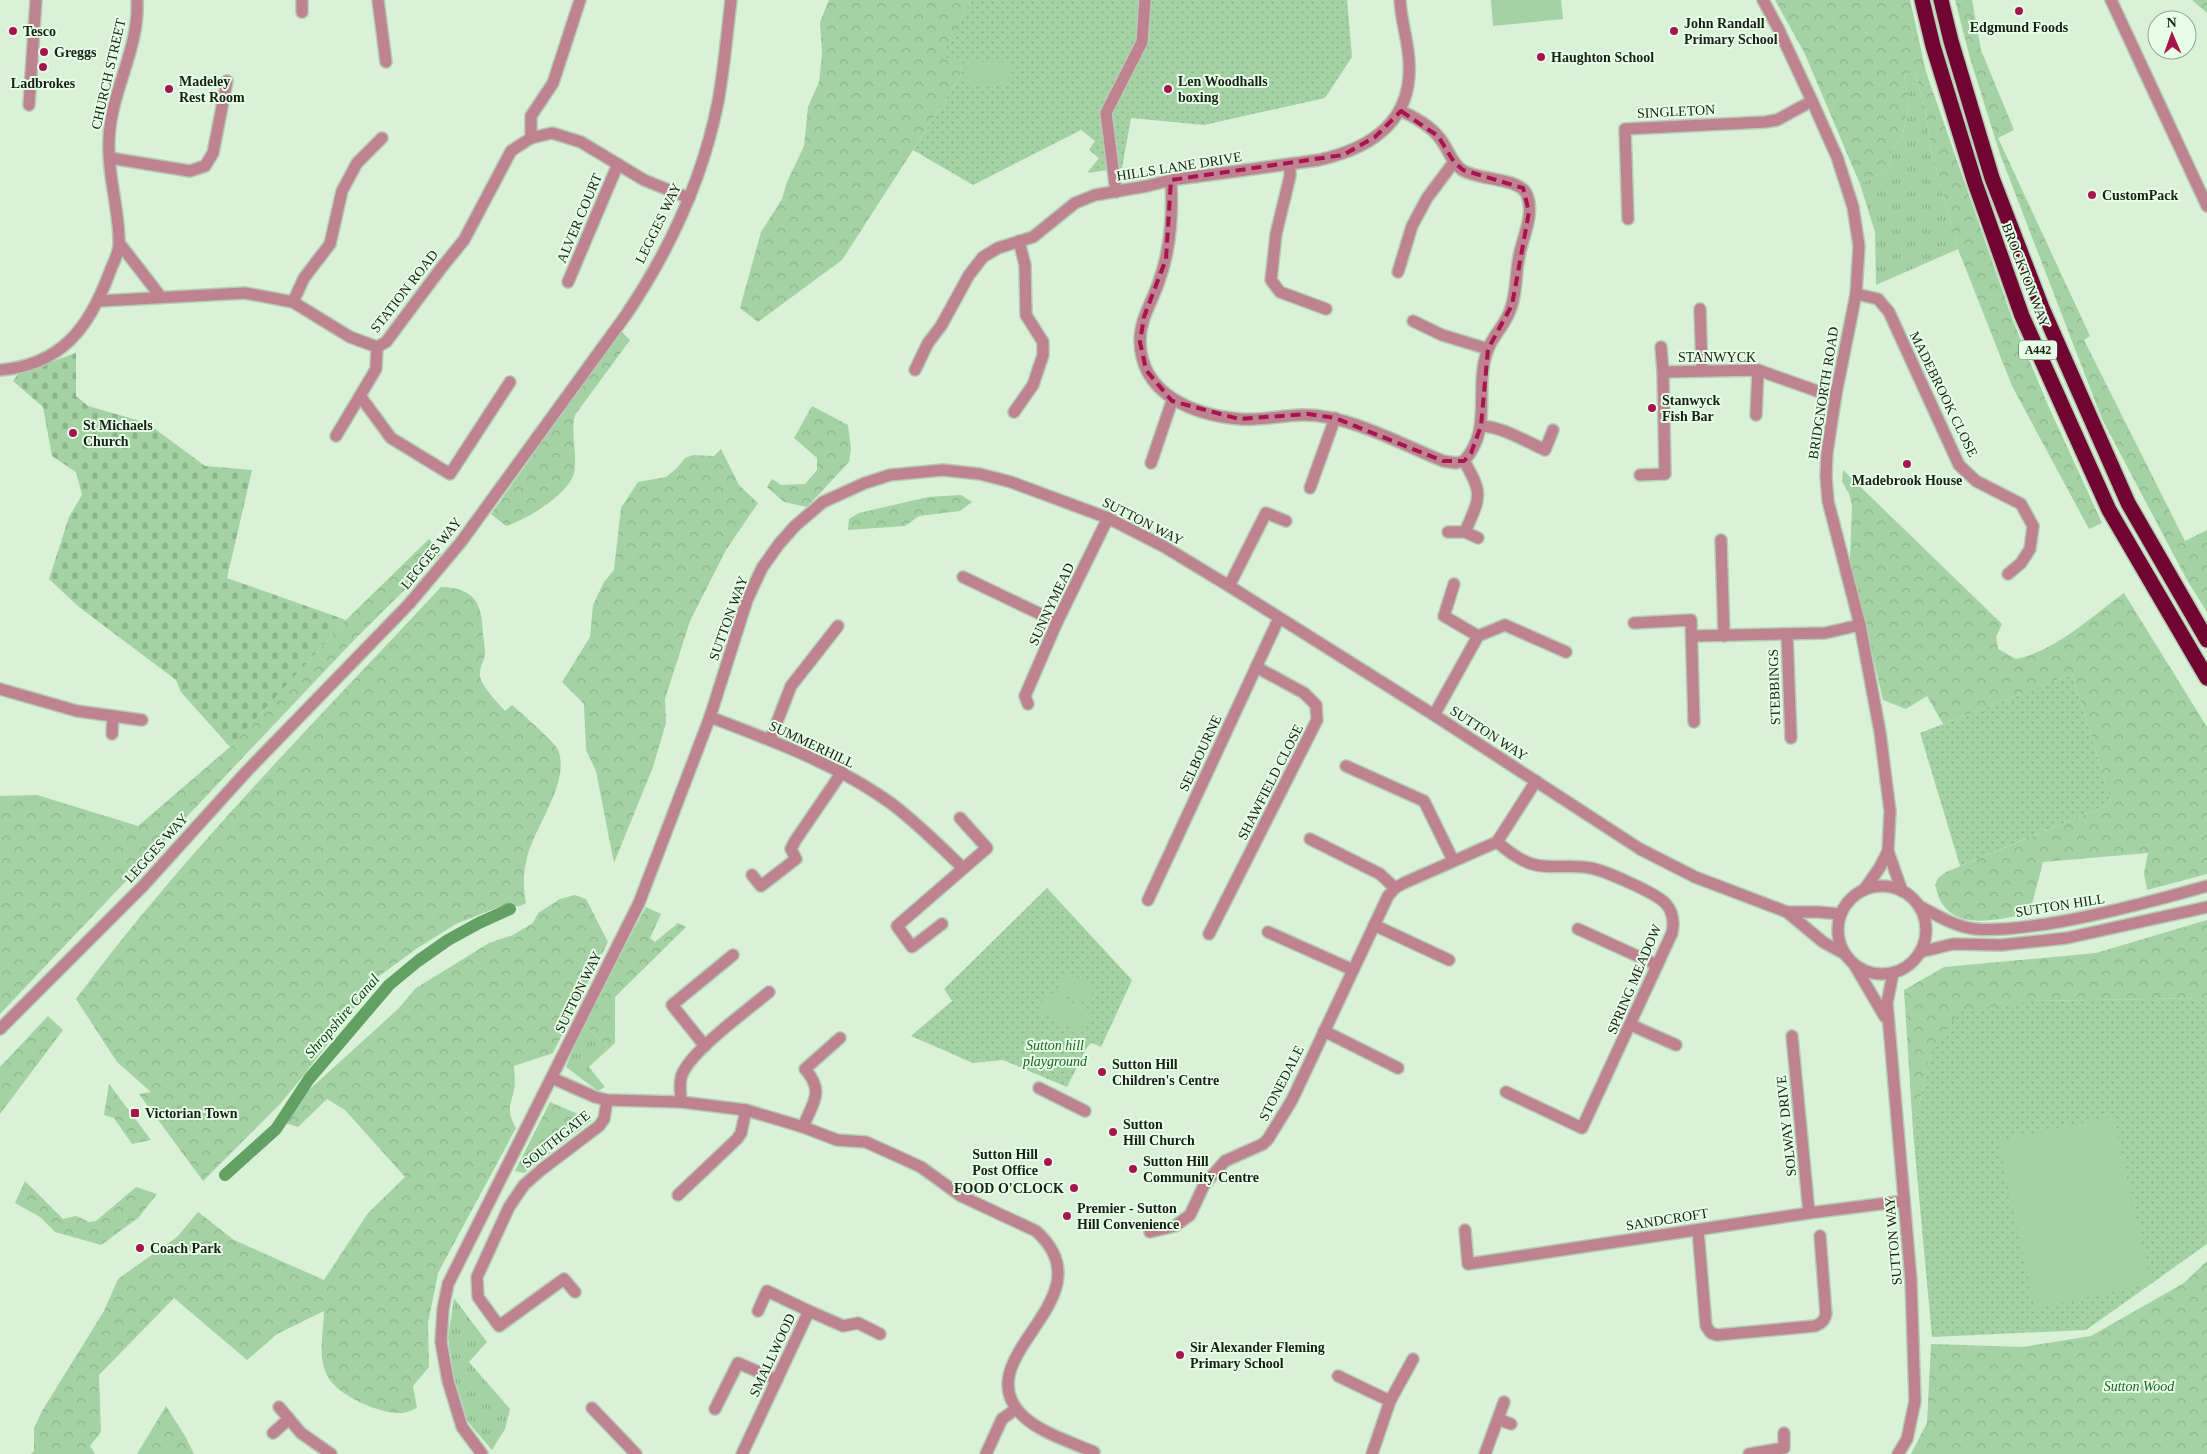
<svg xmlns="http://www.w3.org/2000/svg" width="2207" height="1454" viewBox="0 0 2207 1454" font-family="'Times New Roman',serif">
<defs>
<pattern id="grass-tufts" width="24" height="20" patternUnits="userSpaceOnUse" patternTransform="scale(1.25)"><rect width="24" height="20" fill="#a4d2a4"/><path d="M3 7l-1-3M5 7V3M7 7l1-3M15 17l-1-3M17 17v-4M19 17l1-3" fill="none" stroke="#8cb48c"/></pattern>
<pattern id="forest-crowns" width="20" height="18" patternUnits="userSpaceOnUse" patternTransform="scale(1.25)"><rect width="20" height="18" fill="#a4d2a4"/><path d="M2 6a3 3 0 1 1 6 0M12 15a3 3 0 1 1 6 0" fill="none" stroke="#8cb48c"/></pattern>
<pattern id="cemetery-stones" width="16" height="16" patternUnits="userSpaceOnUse" patternTransform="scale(1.25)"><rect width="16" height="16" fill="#a4d2a4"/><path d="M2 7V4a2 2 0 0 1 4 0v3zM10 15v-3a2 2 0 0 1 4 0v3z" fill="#8cb48c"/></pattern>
<pattern id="park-dots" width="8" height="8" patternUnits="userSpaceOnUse" patternTransform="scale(1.25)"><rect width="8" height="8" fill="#a4d2a4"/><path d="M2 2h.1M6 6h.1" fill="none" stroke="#8cb48c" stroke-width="1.8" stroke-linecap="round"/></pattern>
</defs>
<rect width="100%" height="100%" fill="#d8f1d7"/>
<g fill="url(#grass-tufts)">
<polygon points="1915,71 1926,114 1931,151 1958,249 1876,285 1875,232 1860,184 1889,169 1891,150 1902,139 1909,104 1904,75"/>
<polygon points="583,1024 608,1047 589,1067 605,1087 598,1091 566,1067"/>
<polygon points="454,1298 487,1342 469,1362 510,1409 505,1429 492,1450 468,1422 454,1377 448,1338"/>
</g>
<g fill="url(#forest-crowns)">
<polygon points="829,0 971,0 942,58 961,58 962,74 842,260 758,322 740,308 761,232 782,199 787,182 804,146 808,107 819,82 822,55 820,22"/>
<polygon points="1775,0 1910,0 1926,72 2013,321 2047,403 2102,523 2089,529 2012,386 1958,249 1931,151 1926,114 1915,71 1904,75 1909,104 1902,139 1891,150 1889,169 1860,184 1804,52"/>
<polygon points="1955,0 1972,0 1981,50 2014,130 1998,138 2090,336 2084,340 2185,541 2207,530 2207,612 2187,580 2102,419 2000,154 1970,58"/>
<polygon points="2192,0 2207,0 2207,13"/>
<path d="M 621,331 L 630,340 L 575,415 C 570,434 578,454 574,473 C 569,494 526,520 506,526 L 491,514 Z"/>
<polygon points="812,406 848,425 851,449 849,462 807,507 784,502 767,487 772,479 781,485 805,484 817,470 817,458 794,438"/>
<polygon points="721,449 739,485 758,503 726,550 690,621 665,699 666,723 653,767 614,863 596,771 586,750 584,704 562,682 590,637 593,605 604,582 614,570 621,508 638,482 666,477 676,469 685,458 693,455 714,456"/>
<path d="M 1843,470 L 2002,624 L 1996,637 L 1998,649 L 2016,659 C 2057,650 2091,617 2124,593 L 2207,727 L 2207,874 L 2147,890 L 2144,873 L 2148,853 L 2043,862 L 2031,908 L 2025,915 C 2000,918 1962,930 1944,906 C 1939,901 1937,891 1935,885 L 1938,878 L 1946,872 L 2112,803 L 2072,674 L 1943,724 L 1927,696 L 1906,709 L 1883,700 L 1850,560 L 1852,506 L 1849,493 L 1842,482 Z"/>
<polygon points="961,495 972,502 960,511 919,516 905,526 848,530 849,519 859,513 928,497"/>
<polygon points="429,539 441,554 355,639 0,1014 0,796 37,795 138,826 230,747 346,620"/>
<path d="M 441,587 C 475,588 482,603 483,634 C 484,641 485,648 485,654 C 484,662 479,667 480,676 C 482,688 498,702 505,711 L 512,705 C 521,713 554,741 558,750 C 571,782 534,827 527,858 C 523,873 523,888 526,903 L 520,906 L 499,907 L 456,924 L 416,949 L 378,977 L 304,1075 L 280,1104 L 203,1181 L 139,1094 L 151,1092 L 117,1062 L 76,999 C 185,852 316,721 441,587 Z"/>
<path d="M 575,895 L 586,899 L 608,942 L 553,1053 L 514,1066 C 514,1073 516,1083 514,1090 C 510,1108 506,1109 516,1128 L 438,1273 L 428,1323 L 429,1367 L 413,1386 L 417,1408 C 412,1410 405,1414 399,1413 C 378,1413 336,1395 327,1375 C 317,1355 324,1331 324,1311 L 277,1334 L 247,1360 L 174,1298 L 99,1375 L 101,1432 L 90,1446 L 95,1454 L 31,1454 L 34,1451 L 34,1428 L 42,1411 L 104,1311 L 118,1279 L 177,1237 L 198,1212 L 234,1240 L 324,1280 L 368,1213 L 405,1177 L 345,1110 L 327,1099 L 298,1127 L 276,1120 L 398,1009 L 416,988 L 489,943 L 513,935 L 533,923 L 538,913 L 560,899 Z"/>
<polygon points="646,907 661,914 650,938 655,942 678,923 686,927 615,997 615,1043 589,1067 608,1047 583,1024"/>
<polygon points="2207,920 2207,998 2035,1001 1930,1056 1913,1131 1904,990 1944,967 2096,953"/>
<polygon points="48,1016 63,1030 0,1114 0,1067"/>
<polygon points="109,1084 151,1140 132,1144 114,1118 104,1115"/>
<polygon points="550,1102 592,1120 524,1173 515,1171"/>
<polygon points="25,1181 63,1219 76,1216 89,1222 96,1221 136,1187 157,1194 138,1218 101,1245 55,1232 40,1217 15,1203"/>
<polygon points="2207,1261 2207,1454 1911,1454 1927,1423 1931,1344 2023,1347 2091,1336 2184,1283"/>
<polygon points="166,1406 185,1436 194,1454 137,1454"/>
</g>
<polygon fill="url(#cemetery-stones)" points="76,353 76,396 88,406 147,423 205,466 252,470 227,578 346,620 230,747 181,692 176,680 79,607 49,579 69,517 82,495 76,472 52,456 43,407 13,381 19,373"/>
<g fill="url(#park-dots)">
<polygon points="971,0 1347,0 1352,57 1325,98 1204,125 1131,118 1122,168 1087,173 1099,158 1089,150 1095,141 1081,130 973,185 913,150 962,74 961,58 941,58"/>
<polygon points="2072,674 2112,803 1960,866 1920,733"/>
<polygon points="1047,888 1132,980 1101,1047 1092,1043 1087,1047 1067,1087 1003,1060 973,1063 911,1036 952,1001 944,989"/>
<polygon points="2207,998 2207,1244 2086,1330 1932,1337 1913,1131 1930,1056 1959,1011 2035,1001"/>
</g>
<g fill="#a4d2a4">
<polygon points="1491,0 1561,0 1563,19 1493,26"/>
<polygon points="967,62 1010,62 1008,86 967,85"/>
<polygon points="1065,972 1096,986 1087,1004 1057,991"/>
<polygon points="1050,992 1092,1012 1082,1033 1038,1012 1045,997"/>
<polygon points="2113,1116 2151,1283 2035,1309 1998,1141"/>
</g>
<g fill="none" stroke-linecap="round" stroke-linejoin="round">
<polyline stroke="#62a163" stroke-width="12" points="225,1175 276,1129 309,1079 389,985 418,961 448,940 479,923 510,909"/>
<g stroke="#b5cbb4" stroke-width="14">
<g id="minor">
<polyline points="378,0 386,62"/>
<polyline points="1763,0 1778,28 1812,101 1837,157 1853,207 1859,246 1856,294 1836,394 1827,453 1826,476 1828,501 1860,625 1880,732 1890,811 1888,851 1902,891"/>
<polyline points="2111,0 2207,206"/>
<polyline points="302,12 302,0"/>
<polyline points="29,105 36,0"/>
<polyline points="531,138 531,116 553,83 580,0"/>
<polyline points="110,158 190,171 205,166 213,153 227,81"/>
<polyline points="1290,164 1290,176 1276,234 1271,280 1280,292 1326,309"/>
<path d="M 1171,180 C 1173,216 1171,250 1158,284 C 1151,304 1140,320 1140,341 C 1141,395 1194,415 1240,419 C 1269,421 1297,411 1326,417 C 1365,424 1406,446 1443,461 L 1456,463 L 1464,461 C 1494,428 1473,388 1488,349 C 1493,336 1504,326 1509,313 C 1517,296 1515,276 1519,257 C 1522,238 1535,215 1527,195 C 1520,177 1479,181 1462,170 C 1450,161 1448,147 1438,136 C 1430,126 1413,116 1401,111"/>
<polyline points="1116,192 1106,113 1142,42 1145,0"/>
<polyline points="1628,219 1625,129 1765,122 1777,120 1812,101"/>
<polyline points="120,244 161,297"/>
<polyline points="1398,272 1412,226 1427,198 1454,162"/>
<polyline points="568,282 618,164"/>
<polyline points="1856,294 1878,299 1889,312 1959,465 1976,481 2021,504 2033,526 2030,549 2021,563 2008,574"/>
<polyline points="99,301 245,293 293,302 350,337 377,347 386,342 442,267 464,240 511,151 531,138 552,133 581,142 644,180 689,198"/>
<polyline points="293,302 304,278 330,244 342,191 357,163 382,138"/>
<polyline points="1700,309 1702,371"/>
<polyline points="1413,321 1442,335 1488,349"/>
<polyline points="1661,347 1663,372"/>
<path d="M 0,370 C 61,365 89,328 109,274 C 112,265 120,252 119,242 C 119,208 107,174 109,140 C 110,93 140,48 137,0"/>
<path d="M 915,370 L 928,343 L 941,326 L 969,275 L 983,257 L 998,248 L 1033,237 L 1075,203 L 1095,195 L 1147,186 L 1171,180 L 1319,160 C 1372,148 1413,121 1409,61 C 1408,40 1401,21 1400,0"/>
<polyline points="360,396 391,438 450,474 510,382"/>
<polyline points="1014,412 1033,385 1043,355 1043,342 1026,315 1025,265 1019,241"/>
<polyline points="1756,415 1758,370"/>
<path d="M 1481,426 C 1503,427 1525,441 1545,450 L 1553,430"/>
<polyline points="336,436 376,369 377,347"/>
<path d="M 1464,461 C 1484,495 1480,497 1465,532"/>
<polyline points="1151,463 1172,401"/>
<polyline points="1640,475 1665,474 1663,372 1758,370 1817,391 1836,394"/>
<polyline points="1310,488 1335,418"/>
<polyline points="1448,532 1465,532 1478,538"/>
<polyline points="1721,540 1724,636"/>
<polyline points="963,577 1057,622"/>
<polyline points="1454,584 1444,616 1478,636"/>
<polyline points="1229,586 1266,513 1286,521"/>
<polyline points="1634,623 1691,620 1694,722"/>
<polyline points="1787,634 1791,738"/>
<polyline points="1692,636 1825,633 1860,625"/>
<polyline points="0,689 77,711 142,720"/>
<polyline points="1028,704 1025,696 1057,622 1108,518"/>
<polyline points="1434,715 1478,636 1505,625 1566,652"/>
<path d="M 710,717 C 773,741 837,764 892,804 C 917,823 940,846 963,868"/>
<polyline points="112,734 113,716"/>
<polyline points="770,740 791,686 838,626"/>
<polyline points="1346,766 1424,801 1453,860"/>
<polyline points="1310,839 1380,874 1395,888"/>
<path d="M 1497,842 C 1508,851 1521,862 1536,865 C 1554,869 1572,864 1590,868 C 1604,870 1658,894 1666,904 C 1673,912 1674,923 1672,933 L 1582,1128 L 1506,1092"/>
<polyline points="752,875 761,886 796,859 791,849 795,841 842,772"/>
<circle cx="1882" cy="930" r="44"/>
<polyline points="1864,890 1880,867 1888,851"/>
<polyline points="1148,900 1279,618"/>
<path d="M 1919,906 C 1937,915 1955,927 1975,929 C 1999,931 2024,927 2047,924 C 2102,915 2154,901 2207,886"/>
<polyline points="1787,912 1818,912 1841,914"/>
<polyline points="942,924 912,947 897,926 987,848 960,818"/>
<polyline points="1374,925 1449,960"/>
<polyline points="1578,929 1657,965"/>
<polyline points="1268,932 1353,970"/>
<polyline points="1209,934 1317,720 1316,705 1304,693 1256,667"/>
<polyline points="1920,952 1953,944 2001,945 2067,938 2207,907"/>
<polyline points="1855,966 1885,1017"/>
<polyline points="1893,973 1887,1003 1911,1280 1915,1401 1907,1439 1898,1454"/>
<polyline points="1631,1025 1676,1045"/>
<path d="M 0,1029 L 143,886 L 247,771 L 409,604 L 461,542 L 626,315 C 669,251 703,178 718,102 C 724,69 727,34 731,0"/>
<polyline points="1324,1031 1398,1068"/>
<polyline points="1792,1036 1809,1213"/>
<polyline points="705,1046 672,1005 733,955"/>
<path d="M 552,1078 L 595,1097 L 607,1100 L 681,1102 L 746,1110 L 803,1127 L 837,1140 L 866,1142 L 921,1167 L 961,1196 L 1036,1231 C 1112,1299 962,1357 1023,1416 C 1039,1432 1073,1443 1094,1452 L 1093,1454"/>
<polyline points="1039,1088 1085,1111"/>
<path d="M 681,1102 C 681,1094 679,1086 681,1078 C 686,1054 748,1010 769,992"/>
<path d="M 803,1127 C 813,1102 825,1092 805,1069 L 840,1038"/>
<polyline points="678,1195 737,1139 741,1133 746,1110"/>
<polyline points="1465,1230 1468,1264 1809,1213 1904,1201"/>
<path d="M 1698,1230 L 1706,1326 L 1711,1333 L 1717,1335 L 1815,1326 C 1822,1323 1824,1321 1826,1314 L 1820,1236"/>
<polyline points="1150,1232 1175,1226 1190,1215 1204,1185 1225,1161 1263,1144 1268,1139 1292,1100 1388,896 1395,888 1404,883 1497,842 1536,781"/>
<polyline points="575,1292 564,1279 499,1326 478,1297 477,1277 509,1207 524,1185 541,1170 599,1126 604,1119 607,1100"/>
<polyline points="758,1311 767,1291 809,1311"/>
<polyline points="1338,1376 1390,1401"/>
<polyline points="279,1407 301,1433 331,1454"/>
<polyline points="592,1408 636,1454"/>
<polyline points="715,1409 738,1363 777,1380"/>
<polyline points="1498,1419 1511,1424"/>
<polyline points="273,1433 289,1419"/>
<polyline points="482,1454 462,1427 448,1381 441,1342 443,1309 448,1284 639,903 710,717 747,600 762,568 779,544 795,526 823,502 865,483 890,475 943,470 980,474 1011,482 1108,518 1163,546 1229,586 1434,715 1640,849 1695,877 1787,912 1823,942 1845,954"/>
<polyline points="742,1454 809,1311 843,1326 858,1323 880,1334"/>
<polyline points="986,1454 1002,1419 1016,1409"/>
<polyline points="1372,1454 1390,1401 1413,1359"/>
<polyline points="1485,1454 1504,1402"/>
<polyline points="1749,1454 1784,1448 1784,1433"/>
</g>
</g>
<g stroke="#b5cbb4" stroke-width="18">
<g id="highway">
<polyline points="1922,0 1933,46 1975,183 2022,316 2109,510 2207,678"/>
<polyline points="1941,0 1951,41 1992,178 2042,308 2128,503 2207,640"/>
</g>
</g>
<use href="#minor" stroke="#bf8290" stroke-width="11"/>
<use href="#highway" stroke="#700532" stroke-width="15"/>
</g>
<path fill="none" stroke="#a71550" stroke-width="4" stroke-dasharray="10 6" stroke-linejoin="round" d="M 1401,111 L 1438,136 L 1454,162 L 1463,170 L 1523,188 L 1529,212 L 1512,305 L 1488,349 L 1481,426 L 1471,453 L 1464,461 L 1443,461 L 1335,418 L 1308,414 L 1239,419 L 1172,401 L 1146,370 L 1140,342 L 1144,317 L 1166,259 L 1171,180 L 1343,155 L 1375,137 Z"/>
<g fill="#a71550" stroke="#e5fee5" stroke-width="2">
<circle cx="2019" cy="11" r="5"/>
<circle cx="13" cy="31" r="5"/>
<circle cx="1674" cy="31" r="5"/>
<circle cx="44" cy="52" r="5"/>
<circle cx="1541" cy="57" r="5"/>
<circle cx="43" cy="67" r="5"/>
<circle cx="169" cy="89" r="5"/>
<circle cx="1168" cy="89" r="5"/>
<circle cx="2092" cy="195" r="5"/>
<circle cx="1652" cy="408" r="5"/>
<circle cx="73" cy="433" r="5"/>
<circle cx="1907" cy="464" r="5"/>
<circle cx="1102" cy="1072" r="5"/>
<rect x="130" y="1108" width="10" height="10" rx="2.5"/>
<circle cx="1113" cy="1132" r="5"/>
<circle cx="1048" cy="1162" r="5"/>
<circle cx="1133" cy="1169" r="5"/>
<circle cx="1074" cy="1188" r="5"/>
<circle cx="1067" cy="1216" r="5"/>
<circle cx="140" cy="1248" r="5"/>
<circle cx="1180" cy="1355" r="5"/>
</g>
<g text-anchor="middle" stroke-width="4" stroke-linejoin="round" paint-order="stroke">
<rect fill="#e5fee5" stroke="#556254" stroke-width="1" x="2019" y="340.5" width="38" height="19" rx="4"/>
<g font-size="12" font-weight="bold" fill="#171f16">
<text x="2038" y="354">A442</text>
</g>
<g font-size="14" font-weight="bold" fill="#171f16" stroke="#e5fee5" text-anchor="start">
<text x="1684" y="28">John Randall<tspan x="1684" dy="16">Primary School</tspan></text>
<text x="2019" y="32" text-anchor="middle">Edgmund Foods</text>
<text x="23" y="36">Tesco</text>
<text x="54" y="57">Greggs</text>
<text x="1551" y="62">Haughton School</text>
<text x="179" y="86">Madeley<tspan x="179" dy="16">Rest Room</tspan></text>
<text x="1178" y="86">Len Woodhalls<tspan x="1178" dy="16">boxing</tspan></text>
<text x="43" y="88" text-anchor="middle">Ladbrokes</text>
<text x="2102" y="200">CustomPack</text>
<text x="1662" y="405">Stanwyck<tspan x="1662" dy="16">Fish Bar</tspan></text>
<text x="83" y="430">St Michaels<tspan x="83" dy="16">Church</tspan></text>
<text x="1907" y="485" text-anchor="middle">Madebrook House</text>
<text x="1112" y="1069">Sutton Hill<tspan x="1112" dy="16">Children's Centre</tspan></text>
<text x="145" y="1118">Victorian Town</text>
<text x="1123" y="1129">Sutton<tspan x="1123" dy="16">Hill Church</tspan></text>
<text x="1038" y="1159" text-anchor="end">Sutton Hill<tspan x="1038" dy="16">Post Office</tspan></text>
<text x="1143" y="1166">Sutton Hill<tspan x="1143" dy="16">Community Centre</tspan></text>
<text x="1064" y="1193" text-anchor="end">FOOD O'CLOCK</text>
<text x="1077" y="1213">Premier - Sutton<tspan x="1077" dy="16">Hill Convenience</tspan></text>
<text x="150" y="1253">Coach Park</text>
<text x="1190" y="1352">Sir Alexander Fleming<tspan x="1190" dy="16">Primary School</tspan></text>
</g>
<g font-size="14" fill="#171f16" stroke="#e5fee5">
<text transform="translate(108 74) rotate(-77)" y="5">CHURCH STREET</text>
<text transform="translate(1676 111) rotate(-3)" y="5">SINGLETON</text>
<text transform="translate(1179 166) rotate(-9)" y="5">HILLS LANE DRIVE</text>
<text transform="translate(579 218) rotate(-67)" y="5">ALVER COURT</text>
<text transform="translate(658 223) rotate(-64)" y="5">LEGGES WAY</text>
<text transform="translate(2026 275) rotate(69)" y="5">BROCKTON WAY</text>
<text transform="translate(404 291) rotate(-52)" y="5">STATION ROAD</text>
<text x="1717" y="362">STANWYCK</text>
<text transform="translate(1823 393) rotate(-81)" y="5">BRIDGNORTH ROAD</text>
<text transform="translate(1944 394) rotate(64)" y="5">MADEBROOK CLOSE</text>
<text transform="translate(1143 521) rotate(27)" y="5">SUTTON WAY</text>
<text transform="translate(431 553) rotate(-51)" y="5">LEGGES WAY</text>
<text transform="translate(1051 604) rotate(-65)" y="5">SUNNYMEAD</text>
<text transform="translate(728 618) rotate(-70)" y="5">SUTTON WAY</text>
<text transform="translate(1774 687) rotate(-92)" y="5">STEBBINGS</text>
<text transform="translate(1489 733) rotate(33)" y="5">SUTTON WAY</text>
<text transform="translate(812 744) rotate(25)" y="5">SUMMERHILL</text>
<text transform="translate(1200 753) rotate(-65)" y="5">SELBOURNE</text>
<text transform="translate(1270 782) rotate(-63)" y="5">SHAWFIELD CLOSE</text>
<text transform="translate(156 848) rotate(-48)" y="5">LEGGES WAY</text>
<text transform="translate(2060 905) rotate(-9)" y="5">SUTTON HILL</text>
<text transform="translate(1634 979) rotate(-67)" y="5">SPRING MEADOW</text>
<text transform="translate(578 992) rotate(-64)" y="5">SUTTON WAY</text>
<text transform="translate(1281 1083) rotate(-63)" y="5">STONEDALE</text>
<text transform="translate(1786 1126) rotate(-96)" y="5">SOLWAY DRIVE</text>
<text transform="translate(556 1139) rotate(-39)" y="5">SOUTHGATE</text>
<text transform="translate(1667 1219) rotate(-9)" y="5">SANDCROFT</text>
<text transform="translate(1893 1241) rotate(-95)" y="5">SUTTON WAY</text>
<text transform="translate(772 1355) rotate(-65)" y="5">SMALLWOOD</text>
</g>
<g font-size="14" font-style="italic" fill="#206125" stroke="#e5fee5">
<text x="1055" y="1050">Sutton hill<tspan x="1055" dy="16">playground</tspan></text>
<text x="2139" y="1391">Sutton Wood</text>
</g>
<g font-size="15" font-style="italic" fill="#134016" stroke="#e5fee5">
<text transform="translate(342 1016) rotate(-49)" y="5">Shropshire Canal</text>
</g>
</g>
<g transform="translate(2172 35) rotate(358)"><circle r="24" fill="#e5fee5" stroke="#93a592"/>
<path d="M0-4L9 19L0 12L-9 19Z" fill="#a71550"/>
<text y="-8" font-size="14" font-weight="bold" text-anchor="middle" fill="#171f16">N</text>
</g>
</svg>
